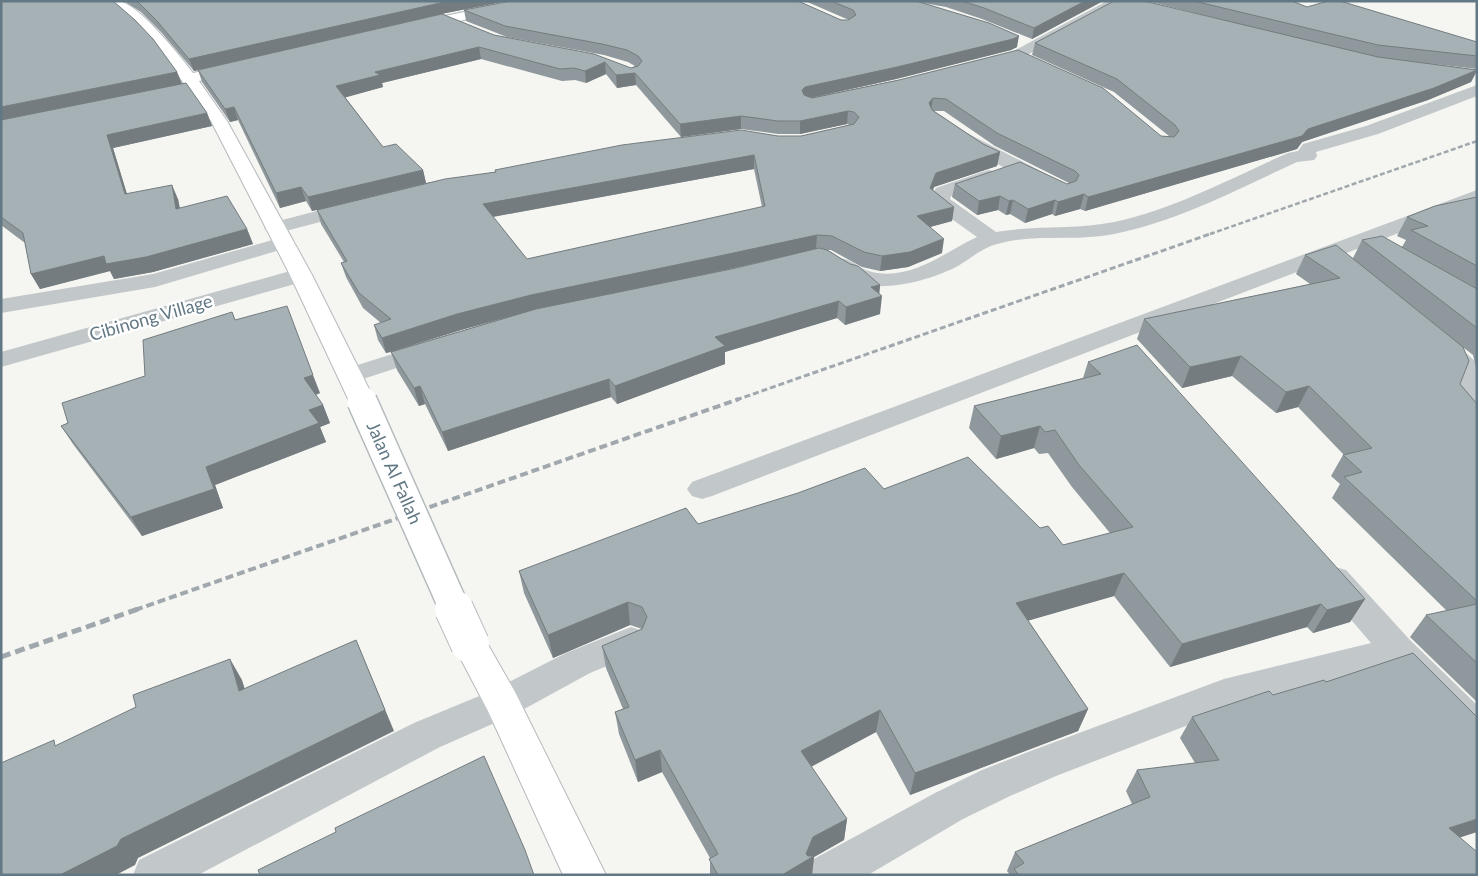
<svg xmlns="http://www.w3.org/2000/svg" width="1478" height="876" viewBox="0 0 1478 876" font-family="Lato,sans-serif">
<rect width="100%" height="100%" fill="#f5f5f1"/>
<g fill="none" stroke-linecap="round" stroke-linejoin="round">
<g stroke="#b4babe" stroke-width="2">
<g id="secondary">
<path d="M 107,1 C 111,1 118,0 122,2 C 143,9 179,55 193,73 L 237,63 L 242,65 L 245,68 L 242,71 L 199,81 L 227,121 L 312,275 L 375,401 L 371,407 L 362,409 L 353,407 L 349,401 L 290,275 L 211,121 L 159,49 L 141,30 Z"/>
<polygon points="518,1 545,1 539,5 415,30 408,26 415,22"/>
<polygon points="470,630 482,634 515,692 606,875 563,875 488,711 453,644 458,634"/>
</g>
</g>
<g fill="#c2c7c9" fill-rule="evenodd">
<polygon points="1107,1 1123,1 1022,58 986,67 981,66 979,63 981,60 1012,52"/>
<path d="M 1477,85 L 1477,96 L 1378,134 L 1316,152 L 1317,156 L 1314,160 L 1297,162 C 1238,189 1178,221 1114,234 C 1076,242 1034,233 997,244 C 981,248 968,261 954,268 C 921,284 855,301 830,264 L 833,259 C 850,255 857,269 872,272 C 911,281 945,252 977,237 L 932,205 L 929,201 L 936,188 L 982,172 L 989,170 L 996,172 L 998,176 L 996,180 L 951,196 L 950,199 L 996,232 C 1035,225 1075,230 1114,222 C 1175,209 1231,178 1288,153 L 1298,151 L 1303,144 L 1366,126 Z"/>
<polygon points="967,133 1052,177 1054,181 1052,185 1045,187 1038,185 982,156 958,138 961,134"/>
<polygon points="1477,190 1477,203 712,496 702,499 692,496 687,489 692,482"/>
<polygon points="355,201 362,203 365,207 362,211 274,234 267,232 264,228 267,224"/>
<polygon points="283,237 290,239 293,243 290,247 155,287 1,313 1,299 153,274"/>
<polygon points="301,268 309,270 312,275 309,280 1,367 1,352"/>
<path d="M 1439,335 L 1448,337 L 1477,363 L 1477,400 L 1474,404 L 1477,407 L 1477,430 C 1462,426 1455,417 1448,404 L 1460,386 L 1461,378 L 1452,366 L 1427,342 L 1430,337 Z"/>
<polygon points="430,342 439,344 442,349 439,354 351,383 342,380 338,375 342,370"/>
<polygon points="1335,567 1346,570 1410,640 1477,705 1477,746 1464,742 1391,666 1227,710 1056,776 1010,796 963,819 868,875 806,875 812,860 935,793 982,770 1028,752 1224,679 1371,643 1324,588 1319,579 1324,570"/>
<polygon points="631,627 643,631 648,641 643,651 590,673 515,714 440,747 198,875 133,875 139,860 414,723 489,692 566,653"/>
</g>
<use href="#secondary" fill="#fff" fill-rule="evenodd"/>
<polyline stroke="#a0a8ad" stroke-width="2.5" stroke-dasharray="5 2.5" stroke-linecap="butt" points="1210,234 1477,141"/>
<polyline stroke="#a0a8ad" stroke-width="3" stroke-dasharray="6 3" stroke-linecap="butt" points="736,400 1213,233"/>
<polyline stroke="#a0a8ad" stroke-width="4" stroke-dasharray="8 4" stroke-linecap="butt" points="135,610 739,399"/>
<polyline stroke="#a0a8ad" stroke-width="5" stroke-dasharray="10 5" stroke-linecap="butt" points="1,657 138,609"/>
<g stroke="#b4babe" stroke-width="32" stroke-linecap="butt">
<polyline id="secondary-bridge-far1" points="362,401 455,610"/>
</g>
<g stroke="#b4babe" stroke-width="40" stroke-linecap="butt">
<polyline id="secondary-bridge" points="454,609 470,644"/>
</g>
<use href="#secondary-bridge-far1" stroke="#fff" stroke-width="29"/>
<use href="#secondary-bridge" stroke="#fff" stroke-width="38"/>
</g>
<g fill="#8f989c" fill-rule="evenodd">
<polygon points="1,1 177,72 182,84 207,113 212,126 113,148 127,194 178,199 180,208 247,229 253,244 153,272 114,279 110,271 40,289 31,274 25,243 1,225"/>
<polygon points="124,1 507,1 446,13 194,71 161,32 141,12"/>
<path d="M 805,1 L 1103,1 L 1032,39 L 982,19 L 946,7 L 917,2 L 1017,47 L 1011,50 L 896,79 L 811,98 L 899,80 L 1161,136 L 1169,136 L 1114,92 L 1032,55 L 1035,43 L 1223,20 L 1147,1 L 1292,1 L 1307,7 L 1477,42 L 1477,69 L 1426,63 L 1477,70 L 1477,71 L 1471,82 L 1428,100 L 1302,142 L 1297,149 L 1102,206 L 1085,211 L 1080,209 L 1055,216 L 1052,214 L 1025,223 L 1010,214 L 1006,215 L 998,210 L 977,215 L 952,197 L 955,184 L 1067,184 L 1069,183 L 995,146 L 944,111 L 934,111 L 983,144 L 1000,152 L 997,166 L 934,187 L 933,191 L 954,207 L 952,221 L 930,227 L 942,253 L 908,267 L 880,271 L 862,267 L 831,250 L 828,250 L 880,285 L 879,294 L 880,314 L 845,325 L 837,318 L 725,352 L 725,364 L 617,404 L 611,397 L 448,451 L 425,404 L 419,406 L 397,370 L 391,352 L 386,353 L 378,340 L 374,325 L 381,323 L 363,308 L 346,277 L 341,263 L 344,262 L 321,224 L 317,210 L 312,211 L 306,201 L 280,208 L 238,120 L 230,122 L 202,82 L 198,70 L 494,35 L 631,68 L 635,66 L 628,62 L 604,55 L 507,37 L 466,21 L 464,10 L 849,20 ZM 481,59 L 562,81 L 575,80 L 586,83 L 606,74 L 617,88 L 636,85 L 681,137 L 741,129 L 778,134 L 800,134 L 847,124 L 850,125 L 801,136 L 778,136 L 495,170 L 495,172 L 426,183 L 423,170 L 383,147 L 345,97 L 383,87 L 382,83 ZM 754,169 L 762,207 L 527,259 L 493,217 ZM 787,256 L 736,268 L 637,289 L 725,270 ZM 522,313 L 397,350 L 461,330 Z"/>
<polygon points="1477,197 1477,372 1473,355 1464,348 1460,384 1477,404 1476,403 1477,397 1477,702 1410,637 1426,615 1447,611 1332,498 1340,484 1331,476 1343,455 1344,455 1298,407 1276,413 1232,376 1182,388 1137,339 1144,319 1310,284 1296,274 1305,255 1353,258 1362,240 1402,247 1406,240 1397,236 1407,217"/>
<polygon points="232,312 235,320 320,393 316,395 323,405 330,423 320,427 326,442 215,485 223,508 142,536 73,444 61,426 68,423 145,376"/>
<polygon points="1088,362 1365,599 1350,622 1313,633 1307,627 1170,667 1114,596 1028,620 1088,709 1078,731 910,795 876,732 811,767 847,819 844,840 814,857 812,875 710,875 710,858 662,772 638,782 619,734 615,712 623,709 606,668 602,646 642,629 630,625 553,658 524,593 519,571 698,524 884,489 1040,528 1063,545 1110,533 1072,487 1048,453 1039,454 1034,448 996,459 969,428 974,406 1083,378"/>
<polygon points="1326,682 1460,837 1477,875 1010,875 1007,871 1015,852 1132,804 1126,791 1137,770 1195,763 1180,738 1192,717 1273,695"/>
</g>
<g fill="#747c7f">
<polygon points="449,1 507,1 446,13 194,71 189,59"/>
<polygon points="1085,1 1103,1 1032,39 1034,28"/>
<polygon points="1019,36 1017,47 1011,50 896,79 805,99 802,90 805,87"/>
<polygon points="479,47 481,59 382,83 383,87 340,99 336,86 375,72"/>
<polygon points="605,62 606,74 586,83 585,71"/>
<polygon points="1477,70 1471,82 1428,100 1302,142 1297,149 1085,211 1088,197 1308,129"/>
<polygon points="177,72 182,84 1,121 1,107"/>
<polygon points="635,73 636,85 617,88 616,75"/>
<polygon points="933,98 931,111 929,103"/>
<polygon points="234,107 238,120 230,122 225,109"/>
<polygon points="848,111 847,124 800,134 800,121"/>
<polygon points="207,113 212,126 113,148 131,208 125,194 107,135"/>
<polygon points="741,116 741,129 681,137 680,124"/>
<polygon points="1000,152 997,166 934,187 928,202 930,188 936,173"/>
<polygon points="754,155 754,169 486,218 483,204"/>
<polygon points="423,170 426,183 312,211 308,197"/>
<polygon points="172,185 178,199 182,223 176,209"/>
<polygon points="301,187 306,201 280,208 276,193"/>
<polygon points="1084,194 1080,209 1055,216 1058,202"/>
<polygon points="1000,196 998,210 977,215 979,201"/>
<polygon points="1013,200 1010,214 1006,215 1009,201"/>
<polygon points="1055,200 1052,214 1025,223 1028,209"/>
<polygon points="954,207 952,221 915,231 917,216"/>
<polygon points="247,229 253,244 153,272 114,279 110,271 40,289 31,274 104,256"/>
<polygon points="817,235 816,249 725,270 534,310 461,330 386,353 382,338 457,314 531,295"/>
<polygon points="944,239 942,253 908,267 880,271 882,256"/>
<polygon points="880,285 879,297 882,296 880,314 845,325 846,307 871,287"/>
<polygon points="839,301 837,318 725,352 725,364 617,404 615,386 715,337"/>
<polygon points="1241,356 1232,376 1182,388 1190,367"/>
<polygon points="313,375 320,393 311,396 304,378"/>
<polygon points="609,379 611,397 448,451 442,432"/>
<polygon points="420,386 425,404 419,406 414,388"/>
<polygon points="1309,386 1298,407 1276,413 1286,392"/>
<polygon points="323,405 330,423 320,427 326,442 215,485 223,508 142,536 131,517 206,467 309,410"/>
<polygon points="1040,426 1034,448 996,459 1001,436"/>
<polygon points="1124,573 1114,596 1010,626 1016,603"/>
<polygon points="1365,599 1350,622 1313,633 1327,610"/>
<polygon points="628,602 630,625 553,658 548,635"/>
<polygon points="1321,604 1307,627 1170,667 1182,644"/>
<polygon points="356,640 394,731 138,858 135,865 116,875 60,875 121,839"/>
<polygon points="230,659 242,680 252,712 239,691"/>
<polygon points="1088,709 1078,731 910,795 915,773"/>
<polygon points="880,710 876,732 799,773 801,751"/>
<polygon points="660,750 662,772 638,782 635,760"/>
<polygon points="847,819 844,840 814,857 812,875 782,875 806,854 813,837"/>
<polygon points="1477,819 1477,832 1428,848 1449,828"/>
</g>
<g fill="#a6b1b5" stroke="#747c7f" fill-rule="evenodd">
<polygon points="1,1 113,1 135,20 153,39 177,72 1,107"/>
<polygon points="137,1 449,1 189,59 157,21"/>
<path d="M 511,1 L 798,1 L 841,20 L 848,20 L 856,15 L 853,10 L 831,1 L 916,1 L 989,23 L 1019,36 L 1013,39 L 897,67 L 805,87 L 802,90 L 804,95 L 812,98 L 899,80 L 1018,50 L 1103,88 L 1161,136 L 1174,137 L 1179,131 L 1175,125 L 1117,79 L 1035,43 L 1114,1 L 1144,1 L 1378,57 L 1477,70 L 1434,88 L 1308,129 L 1302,136 L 1106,192 L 1088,197 L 1084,194 L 1058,202 L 1055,200 L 1028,209 L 1013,200 L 1009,201 L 1000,196 L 979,201 L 955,184 L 1020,162 L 1067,184 L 1076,181 L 1079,175 L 1075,171 L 997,133 L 946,99 L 933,98 L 929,103 L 932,110 L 983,144 L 1000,152 L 936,173 L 930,188 L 954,207 L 917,216 L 944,239 L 940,240 L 910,252 L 882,256 L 864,252 L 832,236 L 817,235 L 724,255 L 531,295 L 457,314 L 382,338 L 374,325 L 391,319 L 359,293 L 341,263 L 347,261 L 317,210 L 445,179 L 496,172 L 495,170 L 622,145 L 741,130 L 778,136 L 801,136 L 854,124 L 859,117 L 854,112 L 848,111 L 800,121 L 778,121 L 741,116 L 680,124 L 635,73 L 616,75 L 605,62 L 585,71 L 574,68 L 560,69 L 479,47 L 375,72 L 380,75 L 336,86 L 383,147 L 396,144 L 423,170 L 308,197 L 301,187 L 276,193 L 234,107 L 225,109 L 198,70 L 442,14 L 494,35 L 594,54 L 631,68 L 638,66 L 642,61 L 638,56 L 627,50 L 602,44 L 505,26 L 464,10 ZM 754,155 L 765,206 L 527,259 L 483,204 Z"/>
<polygon points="962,1 1085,1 1034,28 984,8"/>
<polygon points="1194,1 1292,1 1307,7 1328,1 1340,1 1477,42 1477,56 1378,45"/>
<polygon points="186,83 207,113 107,135 125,194 172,185 176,209 227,196 247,229 146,257 106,264 104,256 31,274 23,233 1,217 1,120"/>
<polygon points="1477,197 1477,266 1411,230 1428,226 1407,217 1435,206"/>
<polygon points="1382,236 1477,289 1477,328 1362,240"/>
<polygon points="1336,245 1463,347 1469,361 1460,384 1477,404 1477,601 1344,477 1362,472 1343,455 1372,448 1309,386 1286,392 1241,356 1190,367 1144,319 1340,278 1305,255"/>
<polygon points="819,248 827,250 850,264 858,266 880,285 871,287 882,296 846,307 839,301 715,337 725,346 615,386 609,379 442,432 420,386 414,388 391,352 536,309 736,268"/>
<polygon points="287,306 313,375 304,378 323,405 309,410 319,423 206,467 214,489 131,517 61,426 68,423 62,403 145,376 143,340 232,312 235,320"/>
<polygon points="1137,345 1365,599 1327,610 1321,604 1182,644 1124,573 1016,603 1088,709 915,773 880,710 801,751 847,819 813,837 806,854 808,856 814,856 782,875 718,875 709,859 718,854 660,750 635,760 615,712 629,707 602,646 642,629 647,617 642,607 628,602 548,635 519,571 686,508 698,524 798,493 865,468 884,489 968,457 1040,528 1048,526 1063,545 1133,527 1079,465 1055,430 1045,432 1040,426 1001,436 974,406 1101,374 1088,362"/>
<polygon points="1477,604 1477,663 1426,615"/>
<polygon points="356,640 385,710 121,839 117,846 60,875 1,875 1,763 54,740 55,746 136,707 133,695 230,659 239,691"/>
<polygon points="1413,653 1477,717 1477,819 1449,828 1477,852 1477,875 1019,875 1014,869 1024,863 1015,852 1150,797 1137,770 1219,760 1192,717 1269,691 1273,695 1324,680 1326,682"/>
<polygon points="484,756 525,850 534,875 260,875 258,870 336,832 335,828"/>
</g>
<g text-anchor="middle" stroke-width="5" stroke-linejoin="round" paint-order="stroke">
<g font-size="18" fill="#627884" stroke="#fff">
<text transform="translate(151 318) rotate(-16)" y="6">Cibinong Village</text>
<text transform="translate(394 473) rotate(66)" y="6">Jalan Al Fallah</text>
</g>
</g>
<rect width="1478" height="876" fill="none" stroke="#627884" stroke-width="5"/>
</svg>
